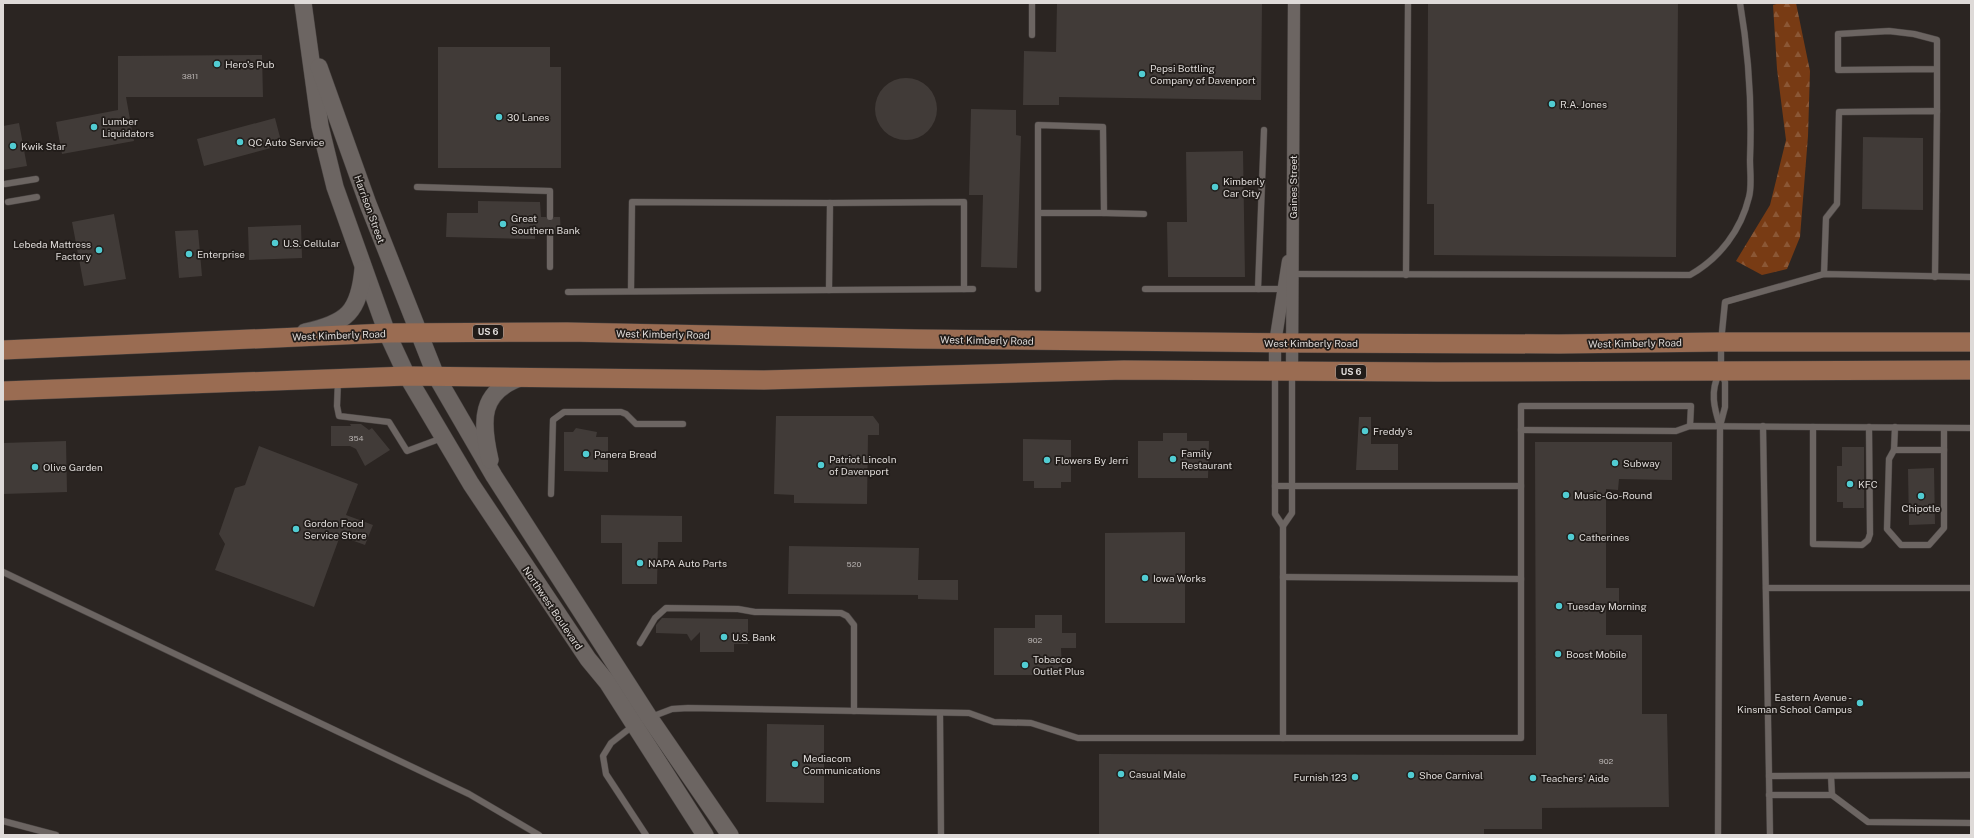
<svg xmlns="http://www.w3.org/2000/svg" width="1974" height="838" viewBox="0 0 1974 838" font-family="'Public Sans',sans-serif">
<defs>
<pattern id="forest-firs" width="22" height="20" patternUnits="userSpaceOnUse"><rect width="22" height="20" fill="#783b14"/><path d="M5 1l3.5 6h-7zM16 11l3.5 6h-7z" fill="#8b5735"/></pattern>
</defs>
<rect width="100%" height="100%" fill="#2b2522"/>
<polygon fill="url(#forest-firs)" points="1780,3 1796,3 1810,71 1808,136 1800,237 1787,269 1762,275 1736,261 1770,205 1786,140 1777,69 1773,5"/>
<g fill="#413b38">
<polygon points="1057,3 1262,3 1261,100 1059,97 1059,105 1023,105 1024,51 1056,52"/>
<polygon points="1428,3 1678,3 1676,257 1434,255 1434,204 1427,204"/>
<polygon points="438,47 550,47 550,67 561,67 561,168 438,168"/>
<polygon points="262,55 263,97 126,97 134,141 62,154 56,122 118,110 118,56"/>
<circle cx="906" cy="109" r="31"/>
<polygon points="971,109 1016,110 1016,135 1021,136 1017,268 981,267 983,195 969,195"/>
<polygon points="275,118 282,145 204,166 197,139"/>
<polygon points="19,123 27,166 3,170 3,126"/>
<polygon points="1863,137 1923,138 1923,210 1862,209"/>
<polygon points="1243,151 1245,277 1168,277 1167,222 1187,222 1186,152"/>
<polygon points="478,201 540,202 541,217 546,217 550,221 554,217 560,217 561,234 554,234 554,230 550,229 546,233 535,233 535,239 446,237 447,213 478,213"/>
<polygon points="114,214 126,279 84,286 72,222"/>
<polygon points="301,225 302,258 249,260 248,227"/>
<polygon points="198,230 202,276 179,278 175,231"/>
<polygon points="776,416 873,416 879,424 879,435 868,435 867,504 794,503 794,495 774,494"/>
<polygon points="1359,417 1371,417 1371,444 1398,444 1398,470 1356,470"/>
<polygon points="350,424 361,424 369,430 372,428 390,450 365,466 356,449 350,446 331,446 331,426 351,426"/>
<polygon points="576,428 597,432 596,437 608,437 608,472 564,471 564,432 573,432"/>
<polygon points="1163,433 1187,433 1187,441 1209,441 1208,478 1138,478 1138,441 1163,441"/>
<polygon points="1023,439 1071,440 1071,482 1061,482 1061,488 1034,488 1034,481 1023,481"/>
<polygon points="66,441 67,492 3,494 3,443"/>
<polygon points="1535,442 1672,442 1672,480 1619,479 1618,490 1606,489 1606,588 1619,588 1619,607 1606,607 1606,635 1642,635 1642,714 1667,714 1669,807 1542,808 1542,829 1484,829 1484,835 1099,835 1099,754 1536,755"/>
<polygon points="259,446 358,484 346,515 373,525 365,545 340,536 314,607 215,570 225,544 219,534 235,488 245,485"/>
<polygon points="1842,447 1864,447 1864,508 1843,508 1843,502 1837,502 1837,466 1842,466"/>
<polygon points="1934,468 1935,524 1909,525 1908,469"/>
<polygon points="601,515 682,516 682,542 658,542 657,584 622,584 622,543 601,543"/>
<polygon points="1185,532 1185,623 1105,623 1105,533"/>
<polygon points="789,546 919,548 918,580 958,580 958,600 918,599 918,595 788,594"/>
<polygon points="1035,615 1062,615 1062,633 1076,633 1076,648 1061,648 1062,675 994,675 994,628 1035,628"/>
<polygon points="662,618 748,619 748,644 734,644 734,652 700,652 700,632 691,641 687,634 656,633 656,625"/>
<polygon points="767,724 824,725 824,803 766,802"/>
</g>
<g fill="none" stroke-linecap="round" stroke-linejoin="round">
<g stroke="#484341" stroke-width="7">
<g id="lane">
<polyline points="1032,35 1032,3"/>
<polyline points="1937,69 1838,70 1838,34 1889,31 1914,34 1937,40 1937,111"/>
<polyline points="5,184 36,179"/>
<polyline points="417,187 550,191 550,217"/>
<polyline points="8,202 37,197"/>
<polyline points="830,203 964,202 964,289"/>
<polyline points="1038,213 1104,213 1103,127 1038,125 1038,289"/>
<polyline points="1104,213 1144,214"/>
<polyline points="550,267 550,233"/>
<path d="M 1291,274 L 1690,275 C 1720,258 1741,230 1749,197 C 1752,186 1750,172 1750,160 C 1752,108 1749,55 1740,3"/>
<polyline points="1824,274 1826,218 1837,204 1839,112 1937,111 1935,277"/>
<polyline points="1406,275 1408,3"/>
<polyline points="1145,289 1286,289"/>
<polyline points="1258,289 1264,130"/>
<polyline points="631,291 632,202 830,203 829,290"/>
<polyline points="568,292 973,289"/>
<polyline points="1275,372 1275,514 1283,526 1283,738"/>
<path d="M 1719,374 C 1710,391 1714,408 1720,426"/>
<polyline points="338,380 337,406 339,416 389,422 407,451 442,438"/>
<polyline points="1763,426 1770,835"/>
<polyline points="1813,427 1813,544 1862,545 1868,540 1870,534 1869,427"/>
<polyline points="1895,427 1894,450 1944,450 1944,429"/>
<polyline points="1521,430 1676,431 1690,426 1971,428"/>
<polyline points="1894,450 1889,459 1887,529 1901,545 1929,545 1944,528 1944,450"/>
<polyline points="1275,486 1521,486"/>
<polyline points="551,494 553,420 564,412 621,412 626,414 636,424 683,424"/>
<polyline points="1283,526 1292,513 1292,373"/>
<polyline points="3,572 469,794 539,835"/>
<polyline points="1283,577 1521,579"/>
<polyline points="1766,588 1971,588"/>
<polyline points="640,643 655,618 666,608 738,609 755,612 841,613 847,616 854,625 854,711"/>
<polyline points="940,713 941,835"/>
<polyline points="651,717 672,709 688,708 969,713 994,722 1031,723 1078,738 1521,738 1521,406 1691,406 1690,426"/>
<polyline points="634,725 611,743 603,756 606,774 646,835"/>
<polyline points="1769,776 1971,775"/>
<polyline points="1831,776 1832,795"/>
<polyline points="1769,795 1832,795 1868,822 1971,823"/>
<polyline points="3,821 56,835"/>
<polyline points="1718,835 1720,426 1725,407 1725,382 1721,370 1721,342 1725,302 1824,274 1971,277"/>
</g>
</g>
<g stroke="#484341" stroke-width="13">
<g id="street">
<polyline points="1275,371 1275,343 1288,261"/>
<polyline points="1292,371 1294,3"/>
</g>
</g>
<g stroke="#484341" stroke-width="18">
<g id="secondary">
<polyline points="303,3 320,126 335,187 387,333 407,376 471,484 588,659 607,682 705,835"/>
<polyline points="319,67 368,204 436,376 494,476 649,717 730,835"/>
<path d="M 305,332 C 347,323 359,312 363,269"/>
<path d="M 490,460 C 481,421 479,391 523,377"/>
</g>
</g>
<g stroke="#484341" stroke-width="20">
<g id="primary">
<polyline points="3,350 387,333 567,332 917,339 1293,343 1559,344 1721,342 1971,342"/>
<polyline points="3,391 407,376 764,380 1124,370 1438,372 1971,370"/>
</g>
</g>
<use href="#lane" stroke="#6c6562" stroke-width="6"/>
<use href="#street" stroke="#6c6562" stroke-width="12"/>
<use href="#secondary" stroke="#6c6562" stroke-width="17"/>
<use href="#primary" stroke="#9a6c52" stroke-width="19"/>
</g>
<g fill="#51ccd2" stroke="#211c19" stroke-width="1.5">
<circle cx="217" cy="64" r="4"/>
<circle cx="1142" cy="74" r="4"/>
<circle cx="1552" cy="104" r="4"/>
<circle cx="499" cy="117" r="4"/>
<circle cx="94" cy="127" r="4"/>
<circle cx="240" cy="142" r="4"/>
<circle cx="13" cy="146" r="4"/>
<circle cx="1215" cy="187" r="4"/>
<circle cx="503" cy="224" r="4"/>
<circle cx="275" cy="243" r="4"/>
<circle cx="99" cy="250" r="4"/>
<circle cx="189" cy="254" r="4"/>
<circle cx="1365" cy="431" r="4"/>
<circle cx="586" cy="454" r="4"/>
<circle cx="1173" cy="459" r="4"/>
<circle cx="1047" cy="460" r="4"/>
<circle cx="1615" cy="463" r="4"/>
<circle cx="821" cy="465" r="4"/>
<circle cx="35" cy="467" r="4"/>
<circle cx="1850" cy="484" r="4"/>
<circle cx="1566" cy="495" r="4"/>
<circle cx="1921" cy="496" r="4"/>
<circle cx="296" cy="529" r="4"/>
<circle cx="1571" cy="537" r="4"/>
<circle cx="640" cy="563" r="4"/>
<circle cx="1145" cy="578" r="4"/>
<circle cx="1559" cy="606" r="4"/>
<circle cx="724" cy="637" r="4"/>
<circle cx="1558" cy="654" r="4"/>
<circle cx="1025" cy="665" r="4"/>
<circle cx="1860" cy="703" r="4"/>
<circle cx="795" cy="764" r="4"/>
<circle cx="1121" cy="774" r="4"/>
<circle cx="1411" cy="775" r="4"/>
<circle cx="1355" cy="777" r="4"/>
<circle cx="1533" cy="778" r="4"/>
</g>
<g text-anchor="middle" stroke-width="3.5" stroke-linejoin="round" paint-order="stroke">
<g font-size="8" fill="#b7b2b0">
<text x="190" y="79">3811</text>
<text x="356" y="441">354</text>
<text x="854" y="567">520</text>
<text x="1035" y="643">902</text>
<text x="1606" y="764">902</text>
</g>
<g fill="#211c19" stroke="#a5a19f" stroke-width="1">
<rect x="473" y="325" width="30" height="14" rx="3"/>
<rect x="1336" y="365" width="30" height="14" rx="3"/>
</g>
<g font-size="9" font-weight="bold" fill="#dedad8">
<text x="488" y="335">US 6</text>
<text x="1351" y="375">US 6</text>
</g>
<g font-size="10" fill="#dedad8" stroke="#211c19" text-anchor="start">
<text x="225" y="68">Hero's Pub</text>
<text x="1150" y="72">Pepsi Bottling<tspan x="1150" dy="12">Company of Davenport</tspan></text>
<text x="1560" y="108">R.A. Jones</text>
<text x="507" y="121">30 Lanes</text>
<text x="102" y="125">Lumber<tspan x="102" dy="12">Liquidators</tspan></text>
<text x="248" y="146">QC Auto Service</text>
<text x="21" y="150">Kwik Star</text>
<text x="1223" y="185">Kimberly<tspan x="1223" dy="12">Car City</tspan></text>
<text x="511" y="222">Great<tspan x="511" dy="12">Southern Bank</tspan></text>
<text x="283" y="247">U.S. Cellular</text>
<text x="91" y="248" text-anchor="end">Lebeda Mattress<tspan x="91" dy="12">Factory</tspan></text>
<text x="197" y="258">Enterprise</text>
<text x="1373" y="435">Freddy's</text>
<text x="1181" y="457">Family<tspan x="1181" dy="12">Restaurant</tspan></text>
<text x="594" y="458">Panera Bread</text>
<text x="829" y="463">Patriot Lincoln<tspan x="829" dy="12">of Davenport</tspan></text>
<text x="1055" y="464">Flowers By Jerri</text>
<text x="1623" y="467">Subway</text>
<text x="43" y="471">Olive Garden</text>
<text x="1858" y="488">KFC</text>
<text x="1574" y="499">Music-Go-Round</text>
<text x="1921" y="512" text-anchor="middle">Chipotle</text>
<text x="304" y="527">Gordon Food<tspan x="304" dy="12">Service Store</tspan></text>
<text x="1579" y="541">Catherines</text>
<text x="648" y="567">NAPA Auto Parts</text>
<text x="1153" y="582">Iowa Works</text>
<text x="1567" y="610">Tuesday Morning</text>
<text x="732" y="641">U.S. Bank</text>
<text x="1566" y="658">Boost Mobile</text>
<text x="1033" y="663">Tobacco<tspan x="1033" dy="12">Outlet Plus</tspan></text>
<text x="1852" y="701" text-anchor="end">Eastern Avenue -<tspan x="1852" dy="12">Kinsman School Campus</tspan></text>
<text x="803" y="762">Mediacom<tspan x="803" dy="12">Communications</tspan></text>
<text x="1129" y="778">Casual Male</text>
<text x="1419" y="779">Shoe Carnival</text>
<text x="1347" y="781" text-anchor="end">Furnish 123</text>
<text x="1541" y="782">Teachers' Aide</text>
</g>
<g font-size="10" fill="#dedad8" stroke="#211c19">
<text transform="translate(1293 187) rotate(-90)" y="4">Gaines Street</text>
<text transform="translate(370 209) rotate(70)" y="4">Harrison Street</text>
<text transform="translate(663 334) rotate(1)" y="4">West Kimberly Road</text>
<text transform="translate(339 335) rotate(-2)" y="4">West Kimberly Road</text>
<text transform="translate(987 340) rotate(1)" y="4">West Kimberly Road</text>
<text x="1311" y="347">West Kimberly Road</text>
<text transform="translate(1635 343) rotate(-1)" y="4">West Kimberly Road</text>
<text transform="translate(553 608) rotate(56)" y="4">Northwest Boulevard</text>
</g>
</g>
<rect width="1974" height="838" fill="none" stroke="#dedad8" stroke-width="8"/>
</svg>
